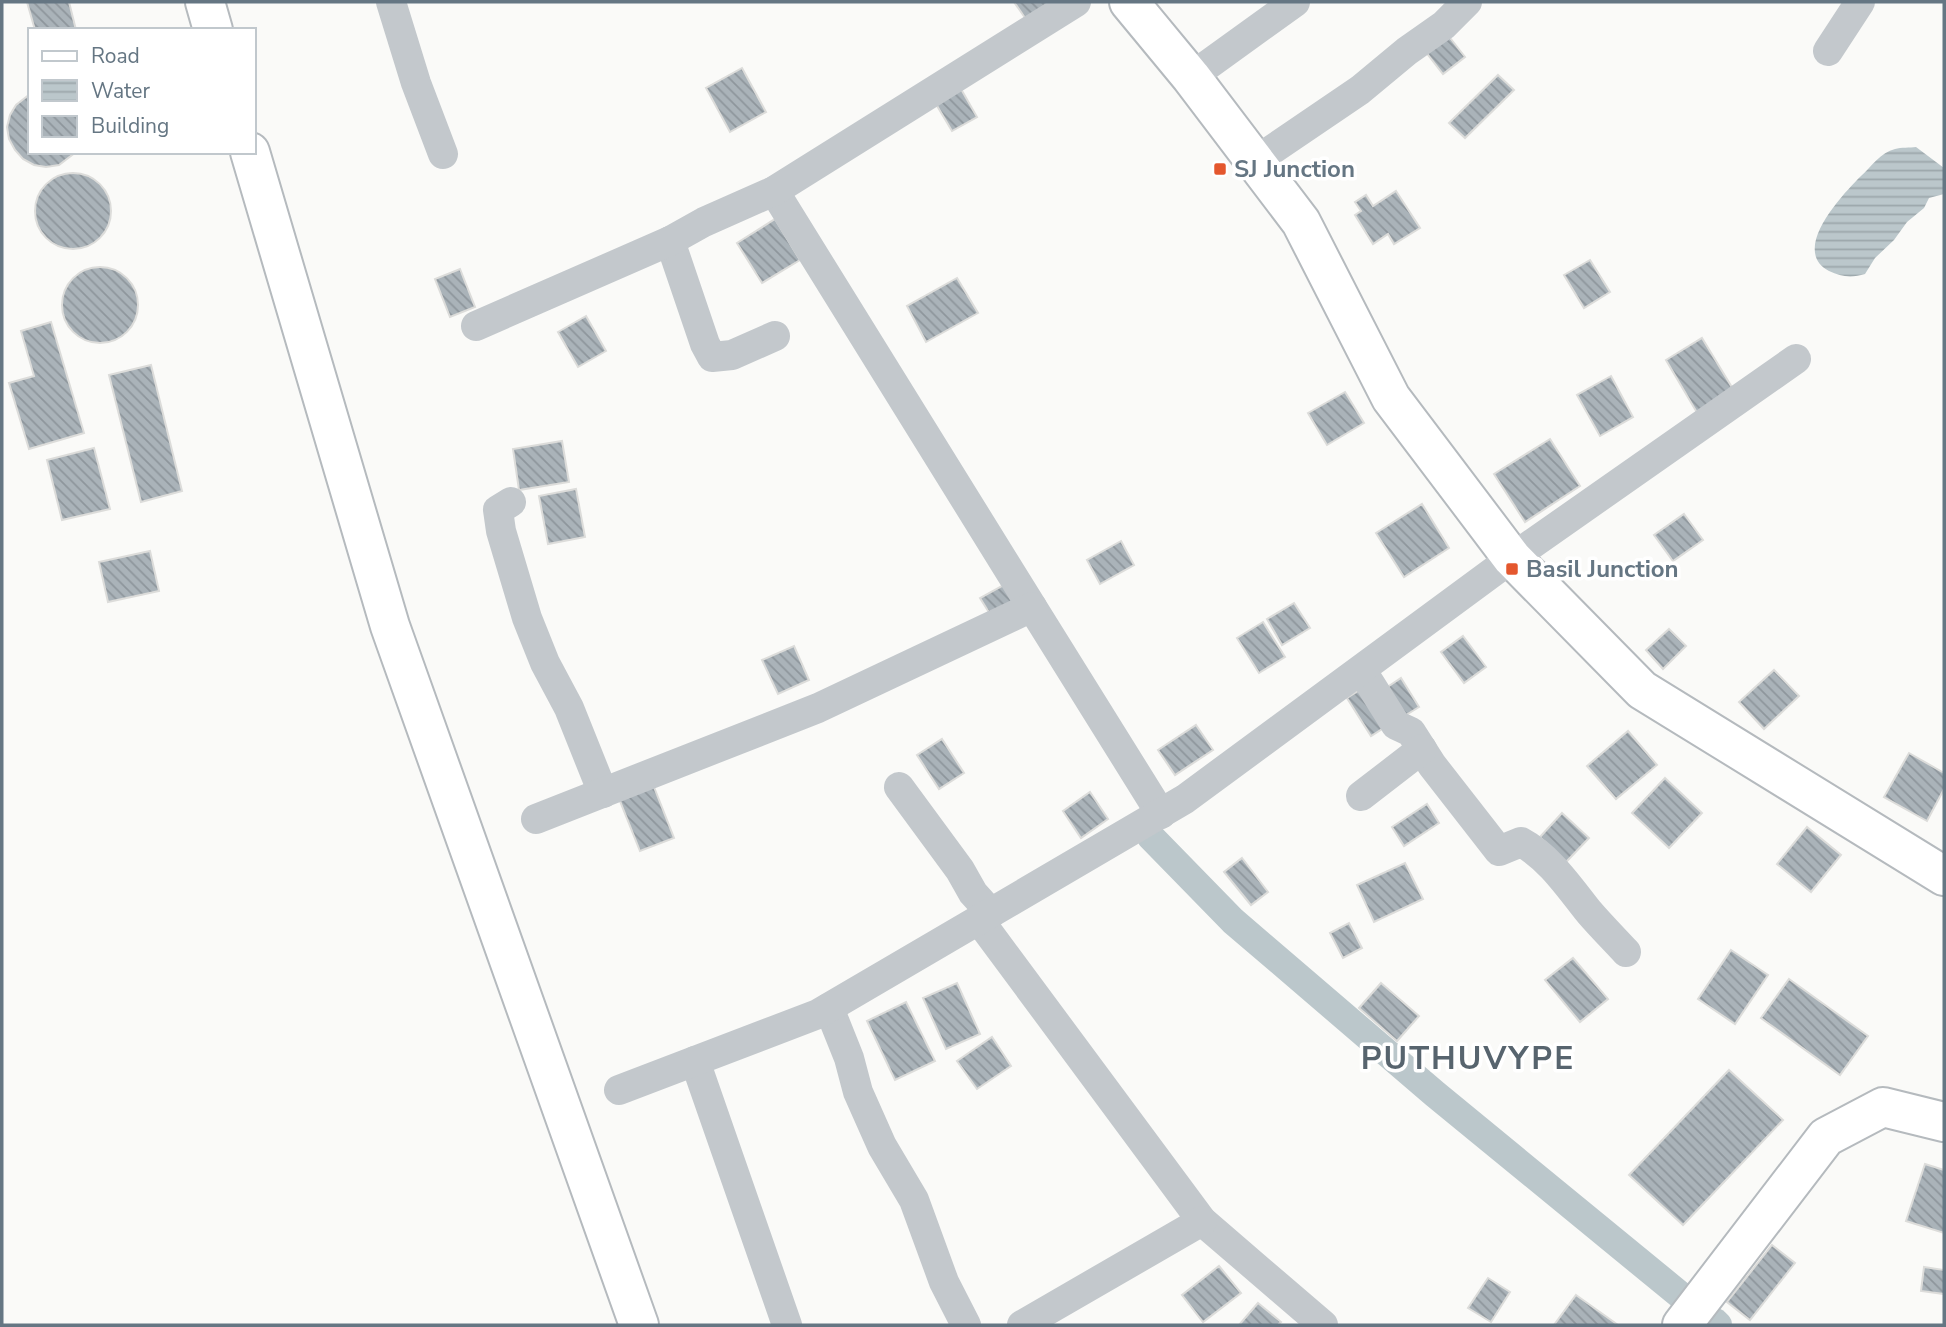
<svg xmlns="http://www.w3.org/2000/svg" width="1946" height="1327" viewBox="0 0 1946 1327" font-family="'Nunito Sans',sans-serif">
<defs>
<pattern id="water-rules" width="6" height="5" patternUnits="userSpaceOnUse" patternTransform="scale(1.75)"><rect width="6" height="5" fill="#bbc7cb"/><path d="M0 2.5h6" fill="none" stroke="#9ca6aa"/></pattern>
<pattern id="building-back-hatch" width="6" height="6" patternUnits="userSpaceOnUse" patternTransform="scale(1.75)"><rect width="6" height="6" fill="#aab3b9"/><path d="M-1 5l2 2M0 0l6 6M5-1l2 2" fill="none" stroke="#8e969c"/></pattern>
</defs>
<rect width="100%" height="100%" fill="#fafaf8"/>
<path fill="url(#water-rules)" d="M 1916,147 L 1944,168 L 1944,194 L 1929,198 L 1924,208 L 1907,222 L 1894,240 L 1875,258 L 1865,274 C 1852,278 1841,277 1829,271 C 1789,250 1844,193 1861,176 C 1871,167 1881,152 1895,149 C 1901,147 1910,148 1916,147 Z"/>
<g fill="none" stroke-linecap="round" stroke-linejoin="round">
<g stroke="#bbc7cb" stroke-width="28">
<polyline points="1151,837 1233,921 1435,1094 1685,1299"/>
<polyline points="1715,1322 1718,1325"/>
</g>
</g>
<g fill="url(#building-back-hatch)" stroke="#dcdcda" stroke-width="2">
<polygon points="27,2 69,2 76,30 35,30"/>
<polygon points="1014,2 1063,2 1028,22"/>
<polygon points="1447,34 1465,57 1443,74 1425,51"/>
<polygon points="742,68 766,112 730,132 706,88"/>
<polygon points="1498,75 1514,90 1465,138 1449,123"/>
<polygon points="961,89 977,117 952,131 936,104"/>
<polygon points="30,94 30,152 76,152 59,165 46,167 34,165 23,159 15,150 9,139 7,127 10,115 16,105"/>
<circle cx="73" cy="211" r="38"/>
<polygon points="1396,191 1420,228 1394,244 1388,234 1373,244 1355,215 1361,211 1355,202 1366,195 1373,206"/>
<polygon points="775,219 800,260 762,283 737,243"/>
<polygon points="1590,260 1610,292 1584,308 1564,275"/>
<circle cx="100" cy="305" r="38"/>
<polygon points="460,269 475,307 450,317 435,279"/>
<polygon points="957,278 978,313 926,342 907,306"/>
<polygon points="586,316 606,351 578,367 558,332"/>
<polygon points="51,322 84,433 29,449 9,383 34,376 21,331"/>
<polygon points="1702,338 1736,394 1699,416 1666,360"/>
<polygon points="151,365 182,491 141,502 109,375"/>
<polygon points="1611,376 1633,417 1600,436 1577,395"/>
<polygon points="1345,392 1364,423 1327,445 1308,413"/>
<polygon points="1550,439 1580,486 1525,522 1494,474"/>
<polygon points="562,441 569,482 519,490 513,449"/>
<polygon points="94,448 110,509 62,520 47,460"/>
<polygon points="576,489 585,537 548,544 539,496"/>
<polygon points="1422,504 1449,548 1404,577 1376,533"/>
<polygon points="1684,514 1703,540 1673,561 1654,535"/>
<polygon points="1121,541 1134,565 1100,584 1087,560"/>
<polygon points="150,551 159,591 108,602 99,562"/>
<polygon points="1009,582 1019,598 990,614 980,598"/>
<polygon points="1294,603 1310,628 1282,645 1267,619"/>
<polygon points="1263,622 1285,657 1259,673 1237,638"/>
<polygon points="1669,629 1686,646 1663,669 1646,650"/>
<polygon points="1463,636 1486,667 1464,683 1441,652"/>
<polygon points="794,646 809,680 778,694 762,660"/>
<polygon points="1774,670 1799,696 1764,729 1739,702"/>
<polygon points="1401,678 1419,707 1398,720 1380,692"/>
<polygon points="1366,686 1390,724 1371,736 1347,698"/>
<polygon points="1196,725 1213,750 1175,775 1158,750"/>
<polygon points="1628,731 1657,765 1616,799 1587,766"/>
<polygon points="942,739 964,773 939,789 917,755"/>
<polygon points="1909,753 1944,773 1944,789 1927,821 1884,797"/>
<polygon points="1665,778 1702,813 1669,848 1632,813"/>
<polygon points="652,782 674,838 640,851 618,796"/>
<polygon points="1090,792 1108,819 1081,838 1063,811"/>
<polygon points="1427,804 1439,823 1404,846 1392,827"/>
<polygon points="1562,813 1589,838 1566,862 1540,837"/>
<polygon points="1807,827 1841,855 1811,892 1777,864"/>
<polygon points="1242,858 1268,892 1251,905 1224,872"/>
<polygon points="1405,863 1423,899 1374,922 1357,885"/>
<polygon points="1349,923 1362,948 1343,958 1330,933"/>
<polygon points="1731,950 1768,975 1735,1024 1698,999"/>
<polygon points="1573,958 1608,999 1580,1022 1545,980"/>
<polygon points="1789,979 1868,1036 1840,1075 1761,1018"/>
<polygon points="957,983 980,1034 946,1049 923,998"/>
<polygon points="1381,983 1419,1016 1397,1041 1359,1008"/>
<polygon points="906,1002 935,1061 895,1080 867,1021"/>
<polygon points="992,1037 1011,1066 977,1089 957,1061"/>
<polygon points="1729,1070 1783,1120 1683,1225 1629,1175"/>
<polygon points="1925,1164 1944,1170 1944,1233 1906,1221"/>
<polygon points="1772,1245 1795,1263 1750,1320 1727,1302"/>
<polygon points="1219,1266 1241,1293 1203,1322 1182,1295"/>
<polygon points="1924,1267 1944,1270 1944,1294 1921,1291"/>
<polygon points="1488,1278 1510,1292 1491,1322 1468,1308"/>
<polygon points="1576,1295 1618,1325 1554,1325"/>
<polygon points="1258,1303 1281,1322 1278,1325 1239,1325"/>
</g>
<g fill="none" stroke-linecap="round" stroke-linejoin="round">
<g stroke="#b5babe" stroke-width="42">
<g id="major">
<polyline points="205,2 213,30"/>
<polyline points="1129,2 1191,77 1301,222 1391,398 1512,558 1642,690 1944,876"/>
<polyline points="250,152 390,626 639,1325"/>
<polyline points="1682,1325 1826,1137 1883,1107 1944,1122"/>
</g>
</g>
<g stroke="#c3c8cc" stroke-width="30">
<polyline points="391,2 416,83 443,154"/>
<polyline points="1828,51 1860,2"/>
<polyline points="1191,77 1295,2"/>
<polyline points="1254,162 1360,90 1407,51 1444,25 1467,2"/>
<polyline points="774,191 1032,607"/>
<polyline points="670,241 705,344 712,357 732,355 775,336"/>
<polyline points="476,326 670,241 704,222 774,191 1076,2"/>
<polyline points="511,502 498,510 501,531 527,618 545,663 569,708 603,793"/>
<path d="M 1362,671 L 1396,725 L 1411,732 L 1432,765 L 1499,851 L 1521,842 C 1549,857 1569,887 1589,912 C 1601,926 1614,939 1626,952"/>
<polyline points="899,787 960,870 973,893 991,913"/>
<polyline points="1361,796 1422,749"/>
<polyline points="536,819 818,708 1032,607 1161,814"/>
<polyline points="979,920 1202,1221 1323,1325"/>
<polyline points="829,1008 849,1058 858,1092 882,1146 914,1200 944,1282 966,1325"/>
<polyline points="695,1061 787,1325"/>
<polyline points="619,1090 818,1014 1185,799 1512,558 1796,359"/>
<polyline points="1022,1325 1202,1221"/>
</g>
<use href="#major" stroke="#fff" stroke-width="38"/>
</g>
<g fill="#e4572e" stroke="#fff" stroke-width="2.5">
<rect x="1213" y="162" width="14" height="14" rx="3.5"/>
<rect x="1505" y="562" width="14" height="14" rx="3.5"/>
</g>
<g text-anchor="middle" stroke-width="7" stroke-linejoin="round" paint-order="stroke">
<g font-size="24" font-weight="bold" fill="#657683" stroke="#fff" text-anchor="start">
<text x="1234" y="177">SJ Junction</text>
<text x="1526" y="577">Basil Junction</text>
</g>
<g font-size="32" font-weight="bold" letter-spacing="2" fill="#57646e" stroke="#fff">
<text x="1468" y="1069">PUTHUVYPE</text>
</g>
</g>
<rect width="1946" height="1327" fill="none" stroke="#657683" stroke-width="7"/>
<rect x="28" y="28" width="228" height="126" fill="#ffffff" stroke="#c1c8cd" stroke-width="2"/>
<rect x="42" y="51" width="35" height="10" fill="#ffffff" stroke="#c1c8cd" stroke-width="2"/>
<text x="91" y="63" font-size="21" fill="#657683">Road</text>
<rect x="42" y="80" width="35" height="21" fill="url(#water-rules)" stroke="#c1c8cd" stroke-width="2"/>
<text x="91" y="98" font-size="21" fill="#657683">Water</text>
<rect x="42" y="116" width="35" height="21" fill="url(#building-back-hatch)" stroke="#c1c8cd" stroke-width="2"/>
<text x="91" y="133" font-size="21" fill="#657683">Building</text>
</svg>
